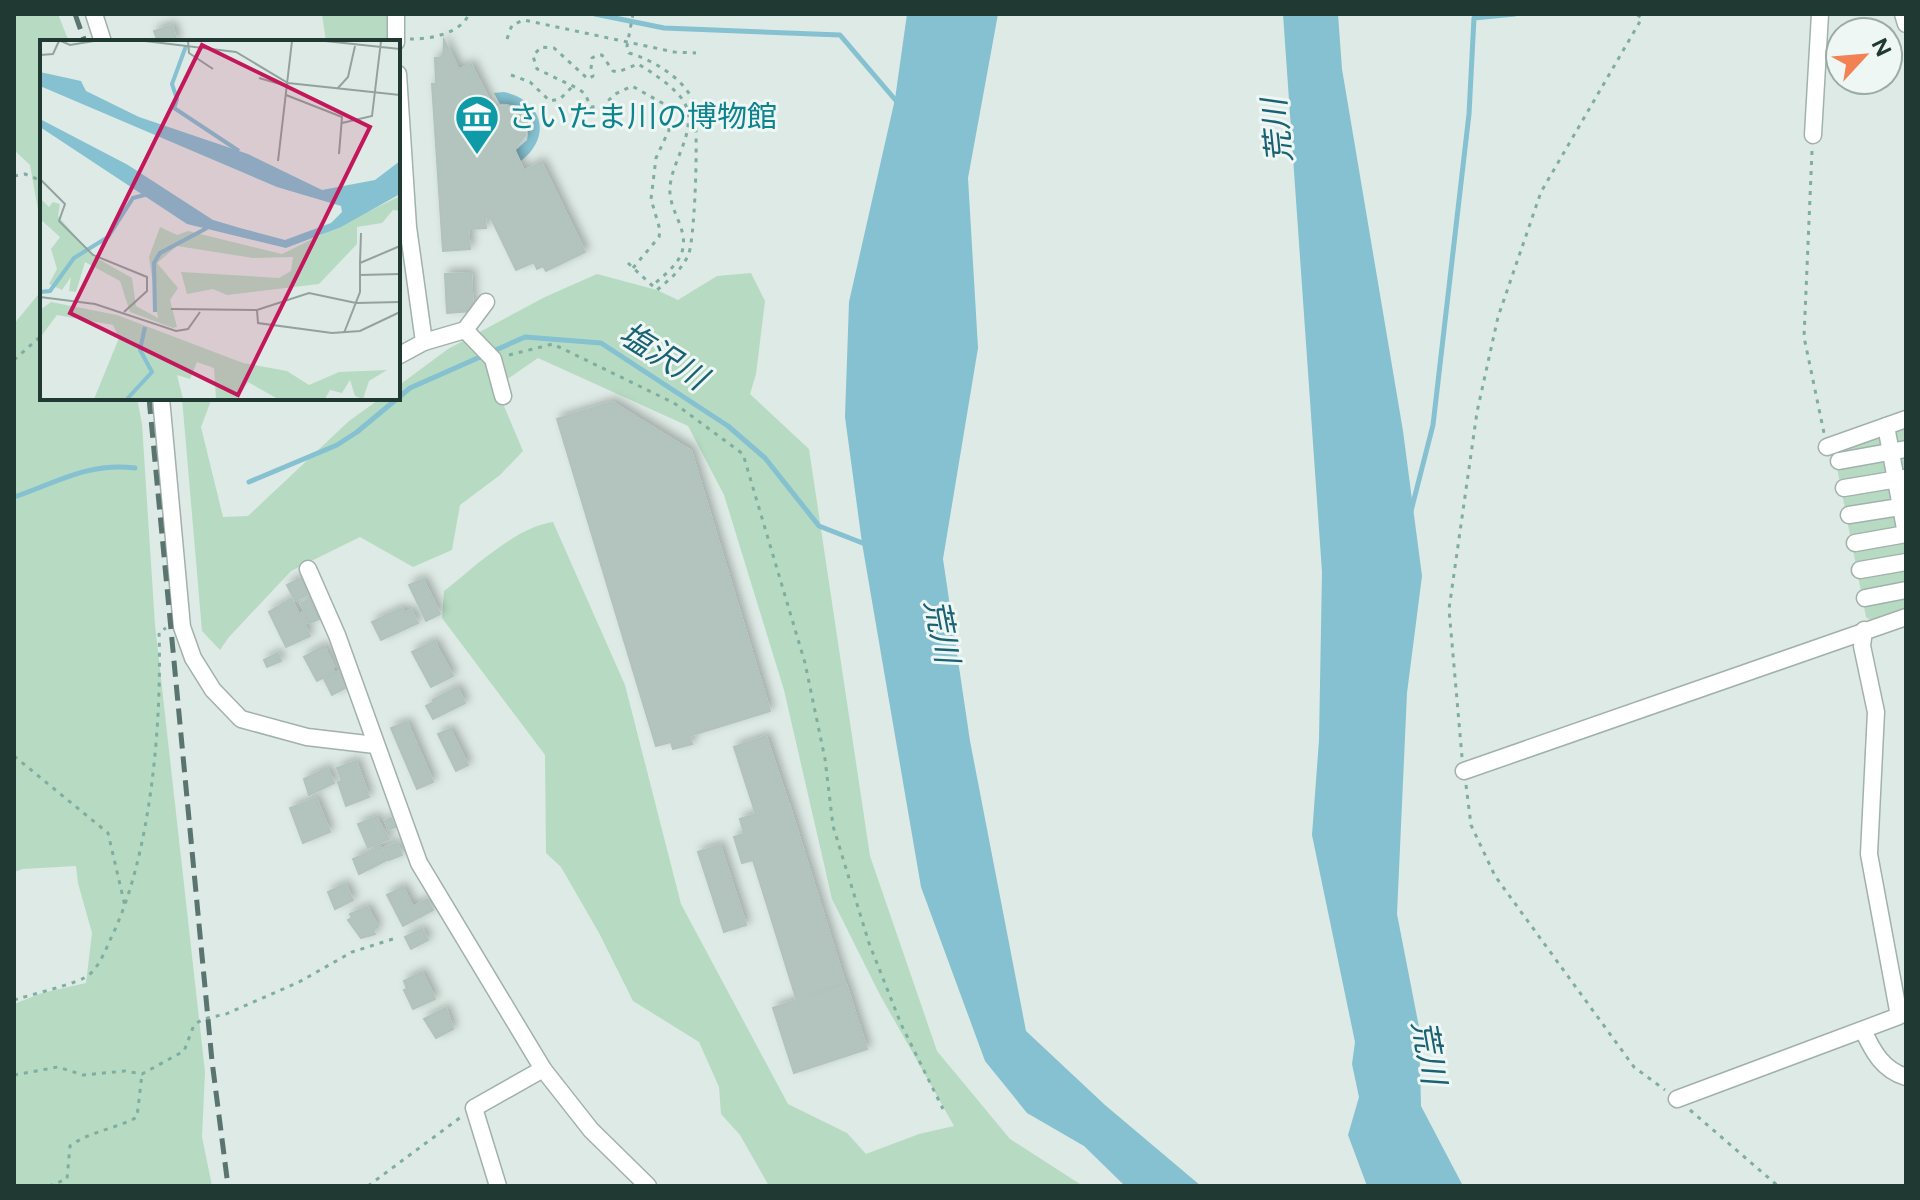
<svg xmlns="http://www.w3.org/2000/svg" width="1920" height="1200" viewBox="0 0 1920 1200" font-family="Figtree,'Noto Sans JP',sans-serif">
<defs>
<filter id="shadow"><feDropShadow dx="4" dy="-4" stdDeviation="4" flood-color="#0004"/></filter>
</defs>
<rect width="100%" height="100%" fill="#deeae5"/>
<g fill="#b6dbc2">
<polygon points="14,14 58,14 69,42 42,42 42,232 30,165 14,150"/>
<polygon points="322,14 394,14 394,42 326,42"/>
<path d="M 751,273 L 765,301 L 756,374 L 750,394 L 809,449 L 870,856 L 937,1051 L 1010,1139 L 1083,1186 L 769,1186 L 740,1135 L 721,1114 L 719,1087 L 699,1042 L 633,1001 L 599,933 L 561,867 L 546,853 L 545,755 L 442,618 L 444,591 C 473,568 516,527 553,522 L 625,685 L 681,904 L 788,1104 L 847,1133 L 866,1154 L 919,1134 L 954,1126 L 880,995 L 832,899 L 784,690 L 724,495 L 688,426 L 538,358 L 496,387 L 523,451 L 500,475 L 460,505 L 452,550 L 413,567 L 360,537 L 291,571 L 229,637 L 220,650 L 202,631 L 182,398 L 212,398 L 201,427 L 223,517 L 248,516 L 349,421 L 381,398 L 398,398 L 398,386 L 448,349 L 545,297 L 597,274 L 657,290 L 678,300 L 717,276 Z"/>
<polygon points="42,290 42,398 137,398 142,424 155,625 205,1072 202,1137 212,1186 14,1186 14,1004 42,993 86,983 92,933 78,883 76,866 23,869 14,872 14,324"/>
<polygon points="1906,415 1906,609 1870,620 1866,617 1832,442"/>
</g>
<g fill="#85c1d0">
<polygon points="907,14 998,14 968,178 978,348 943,559 970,741 1026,1031 1105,1105 1201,1186 1125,1186 1084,1146 1027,1113 985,1061 921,887 862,543 845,417 849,302 895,99"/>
<polygon points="1283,14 1338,14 1342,69 1403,431 1422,576 1407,693 1397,914 1419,1027 1421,1106 1463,1186 1367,1186 1348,1135 1359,1097 1352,1064 1355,1042 1312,835 1319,740 1322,572"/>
<path d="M 504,92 C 542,100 553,136 521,161 L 516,150 L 527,140 C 531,120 522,102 500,104 L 494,93 Z"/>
</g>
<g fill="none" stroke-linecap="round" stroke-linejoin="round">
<g stroke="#85c1d0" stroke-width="5">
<polyline points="595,14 664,28 840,35 898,103"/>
<polyline points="249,482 337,445 357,432 410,388 525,337 601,343 728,426 765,458 819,526 865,544"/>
<path d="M 14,497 C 56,483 88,462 135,468"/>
<polyline points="1411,511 1433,425 1469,114 1474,18 1515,14"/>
</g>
</g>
<g fill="#b3c4be" stroke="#b1c3bc" stroke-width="2" filter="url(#shadow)">
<polygon points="172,25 177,42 158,42 154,31"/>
<polygon points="444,40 459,70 471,64 493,108 505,106 521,115 526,127 525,135 514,150 524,171 541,162 585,252 546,271 543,266 537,269 534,262 516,270 490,216 485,218 486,228 468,229 470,249 443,251 432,84 436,84 435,58 443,58"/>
<polygon points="471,273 473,311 447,313 445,274"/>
<polygon points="612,402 691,451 770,711 689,736 692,744 673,749 671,742 656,746 557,419"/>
<polygon points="301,578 309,594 295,601 287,585"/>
<polygon points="423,579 440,614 426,621 409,585"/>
<polygon points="291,599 299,614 303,612 308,622 304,624 310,636 286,647 269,612"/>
<polygon points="310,599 319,619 310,623 301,603"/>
<polygon points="402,608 404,613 411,610 418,623 381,640 372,622"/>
<polygon points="434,641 453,676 431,687 412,652"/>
<polygon points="324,646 334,666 332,668 334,672 317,681 304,657"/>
<polygon points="278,653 281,661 267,667 264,660"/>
<polygon points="339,671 347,687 332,695 324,679"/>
<polygon points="457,687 465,703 433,719 426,706 434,702 433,700"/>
<polygon points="407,722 433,782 417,789 391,728"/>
<polygon points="450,729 468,765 456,771 438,734"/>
<polygon points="766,736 788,802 755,812 734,747"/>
<polygon points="356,761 369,797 346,806 338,782 342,781 337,768"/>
<polygon points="327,768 334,783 309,795 304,779"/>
<polygon points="316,798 330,832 303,843 290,808"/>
<polygon points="789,804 845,983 796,998 753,860 742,863 734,837 744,834 740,819"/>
<polygon points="376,817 389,839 368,848 358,824"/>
<polygon points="391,818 395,827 388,830 385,821"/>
<polygon points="397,843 402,855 389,860 384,848"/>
<polygon points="720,845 746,925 724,932 698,852"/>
<polygon points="380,847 387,860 359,874 353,859"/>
<polygon points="345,884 353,900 335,909 328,892"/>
<polygon points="403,887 413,907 427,899 433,910 403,926 387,895"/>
<polygon points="367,907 378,927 373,930 375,934 361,938 348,920 352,918 350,914"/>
<polygon points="422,929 428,940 411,949 405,937"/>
<polygon points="422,972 435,999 413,1009 404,990 407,989 404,981"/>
<polygon points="846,984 867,1049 794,1073 773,1008"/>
<polygon points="446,1008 453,1029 436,1038 424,1019"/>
</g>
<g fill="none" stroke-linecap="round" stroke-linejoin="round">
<g stroke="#a1b1ac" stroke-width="19">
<g id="minor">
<polyline points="94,14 103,42"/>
<polyline points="396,14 396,42"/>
<polyline points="1903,14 1906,24"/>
<polyline points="398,74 408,227 424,342 398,356"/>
<polyline points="1813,135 1820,14"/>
<polyline points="465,330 493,359 503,396"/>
<polyline points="424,342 465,330 486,302"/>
<polyline points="161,398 182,627 193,658 213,690 241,719 307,737 375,745"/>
<polyline points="1886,426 1906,534"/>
<polyline points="1827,447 1906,419"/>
<polyline points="1839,461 1906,449"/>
<polyline points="1844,488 1904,478"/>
<polyline points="1849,515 1906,506"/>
<polyline points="1855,543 1906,534"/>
<polyline points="308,569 337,635 419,863 543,1069 591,1130 648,1186"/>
<polyline points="1860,570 1906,562"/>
<polyline points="1865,598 1906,590"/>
<polyline points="1464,771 1906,617"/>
<path d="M 1863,1030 C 1873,1052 1883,1070 1906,1077"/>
<polyline points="1677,1099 1899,1016 1869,854 1876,712 1862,646 1864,630"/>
<polyline points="498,1186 474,1108 543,1069"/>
</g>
</g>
<g stroke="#7eada1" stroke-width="3" stroke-dasharray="4 6" stroke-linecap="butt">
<path d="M 410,39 C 431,39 460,34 469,14"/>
<polyline points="507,39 512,25 524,20 674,52 696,53"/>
<polyline points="511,75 530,82 550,101 560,99 573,86"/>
<polyline points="1812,151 1804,337 1824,433"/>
<polyline points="14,176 25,174 42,181"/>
<path d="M 628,263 L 657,290 C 669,280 683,269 689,253 C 695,235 700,115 692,99 C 683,78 651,59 629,53 L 627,46 L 633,14"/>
<path d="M 633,268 L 659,237 L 660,230 L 651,199 L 656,158 L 669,130 L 669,116 L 664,104 L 632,86 L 615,94 L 603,106 L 591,107 L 585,94 L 579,89 L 537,69 L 533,56 L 541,47 L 554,48 L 588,79 L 593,76 L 591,69 L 592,58 L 597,55 L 602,55 L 613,71 L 618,72 L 638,64 C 653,73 683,92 687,109 C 694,136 672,161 670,187 C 668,209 687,227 683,248 C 680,264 664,275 652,286"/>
<polyline points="509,355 553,344 674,403 743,454 805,663 825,759 833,826 869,943 901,1024 943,1109"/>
<polyline points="14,360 42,335"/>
<polyline points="14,756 108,833 125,906"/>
<polyline points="1462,757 1449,609 1477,412 1498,317 1541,192 1642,18 1636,14"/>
<polyline points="1466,785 1471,825 1495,876 1634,1067 1665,1090"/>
<path d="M 14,1000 C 29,995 80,983 89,975 C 100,965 105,951 111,938 C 151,856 162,723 159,632 L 166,628"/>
<polyline points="14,1075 58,1067 83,1075 125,1071 142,1074 184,1051 194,1025 203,1019 226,1014 299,982 352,952 396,938"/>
<polyline points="1690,1110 1778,1186"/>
<path d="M 49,1186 L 67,1179 L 70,1146 C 90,1131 116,1129 137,1117 L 142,1074"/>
<polyline points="368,1186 461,1117"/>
</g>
<use href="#minor" stroke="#fff" stroke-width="16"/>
<g stroke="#5a756f" stroke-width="5" stroke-dasharray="16 8" stroke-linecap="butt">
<polyline points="75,14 85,42"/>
<polyline points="149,398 212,1061 228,1186"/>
</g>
</g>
<defs>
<g id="museum-pin" transform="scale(2.3)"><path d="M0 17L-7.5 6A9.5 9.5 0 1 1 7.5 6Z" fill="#0f9aa8" stroke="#eef7f3"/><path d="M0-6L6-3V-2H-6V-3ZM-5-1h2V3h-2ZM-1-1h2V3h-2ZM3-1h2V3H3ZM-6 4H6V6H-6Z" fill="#fff"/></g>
</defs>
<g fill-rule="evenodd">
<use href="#museum-pin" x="477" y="117"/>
</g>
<g text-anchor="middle" stroke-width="6" stroke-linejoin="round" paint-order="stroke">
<g font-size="30" fill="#0d838f" stroke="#eef7f3" text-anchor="start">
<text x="508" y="127">さいたま川の博物館</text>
</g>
<g font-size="32" font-style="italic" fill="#1a6174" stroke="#eef7f3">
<text transform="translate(1277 131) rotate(-96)" y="11">荒川</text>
<text transform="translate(663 356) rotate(32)" y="11">塩沢川</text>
<text transform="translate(942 631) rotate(79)" y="11">荒川</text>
<text transform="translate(1429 1052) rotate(80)" y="11">荒川</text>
</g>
</g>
<g transform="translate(40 40)">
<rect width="360" height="360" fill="#deeae5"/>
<path d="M 360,156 L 360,171 L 353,170 L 342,183 L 317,187 L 317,204 L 279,244 L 187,255 L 173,249 L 147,254 L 141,232 L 239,238 L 251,231 L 253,217 L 213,218 L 137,206 L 117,223 L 138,248 L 130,260 L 137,287 L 133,288 L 90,272 L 80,241 L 45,222 L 36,252 L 29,251 L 31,237 L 22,250 L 9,244 L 17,229 L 11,209 L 20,197 L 0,179 L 0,158 L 9,167 L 13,162 L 20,164 L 18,176 L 24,183 L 53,216 L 92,238 L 96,266 L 118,278 L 109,217 L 120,187 L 137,195 L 148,191 L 242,214 ZM 11,262 L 77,275 L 203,323 L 247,331 L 269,345 L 299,332 L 347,330 L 329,341 L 323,359 L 315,356 L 310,340 L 302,353 L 290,350 L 285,359 L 238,359 L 208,342 L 196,359 L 176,359 L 174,328 L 157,322 L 150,339 L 137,335 L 143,359 L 54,359 L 79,298 L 73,285 L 17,275 L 2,295 L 0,319 L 0,270 Z" fill="#b6dbc2"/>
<path d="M 0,32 L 41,41 L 46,51 L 99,77 L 208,114 L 282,150 L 335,140 L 360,121 L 360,154 L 301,187 L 246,208 L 147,184 L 0,87 L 0,79 L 88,125 L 173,180 L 200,188 L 245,200 L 291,183 L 302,172 L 301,166 L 237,147 L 0,46 Z" fill="#85c1d0"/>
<path fill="none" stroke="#85c1d0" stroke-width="4" d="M 146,6 L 132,44 L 137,59 L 134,68 L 199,111M 0,252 L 10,251 L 34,218 L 68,197 L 93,158 L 108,154M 115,272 L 114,223 L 120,213 L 167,188M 87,359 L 112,332 L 100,310 L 105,287"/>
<path fill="none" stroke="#92a39e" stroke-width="2" d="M 21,1 L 30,5 L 54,1M 105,1 L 196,12 L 248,43 L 360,55M 148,1 L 149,13 L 173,29M 285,1 L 360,9M 0,15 L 13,14 L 19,1M 219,38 L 247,46M 298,48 L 308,37 L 315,6M 246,55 L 302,77 L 299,114M 302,83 L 332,76 L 341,1M 238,121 L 252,1M 0,139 L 25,164 L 19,181 L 53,215 L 107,237 L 107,251 L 84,272M 320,223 L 321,193M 320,235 L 360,234M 0,257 L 55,264 L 136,291 L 148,289 L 160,272M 131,269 L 217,270 L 269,253 L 316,263 L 360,262M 217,270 L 218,283 L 292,293 L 320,291 L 360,272M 304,293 L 320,252 L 320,223 L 360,206"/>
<path fill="#c2185b" fill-opacity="0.15" stroke="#c2185b" stroke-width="4" d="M 162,5 L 330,87 L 198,355 L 30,273 Z"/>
<rect width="360" height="360" fill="none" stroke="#203933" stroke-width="4"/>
</g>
<rect width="1920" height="1200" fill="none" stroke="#203933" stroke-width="32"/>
<g transform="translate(1864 56) rotate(64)"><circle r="38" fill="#eef7f3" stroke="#9caba6" stroke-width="2"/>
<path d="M0-6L14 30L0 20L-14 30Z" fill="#f28254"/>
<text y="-12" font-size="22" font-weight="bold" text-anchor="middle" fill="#203933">N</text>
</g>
</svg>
